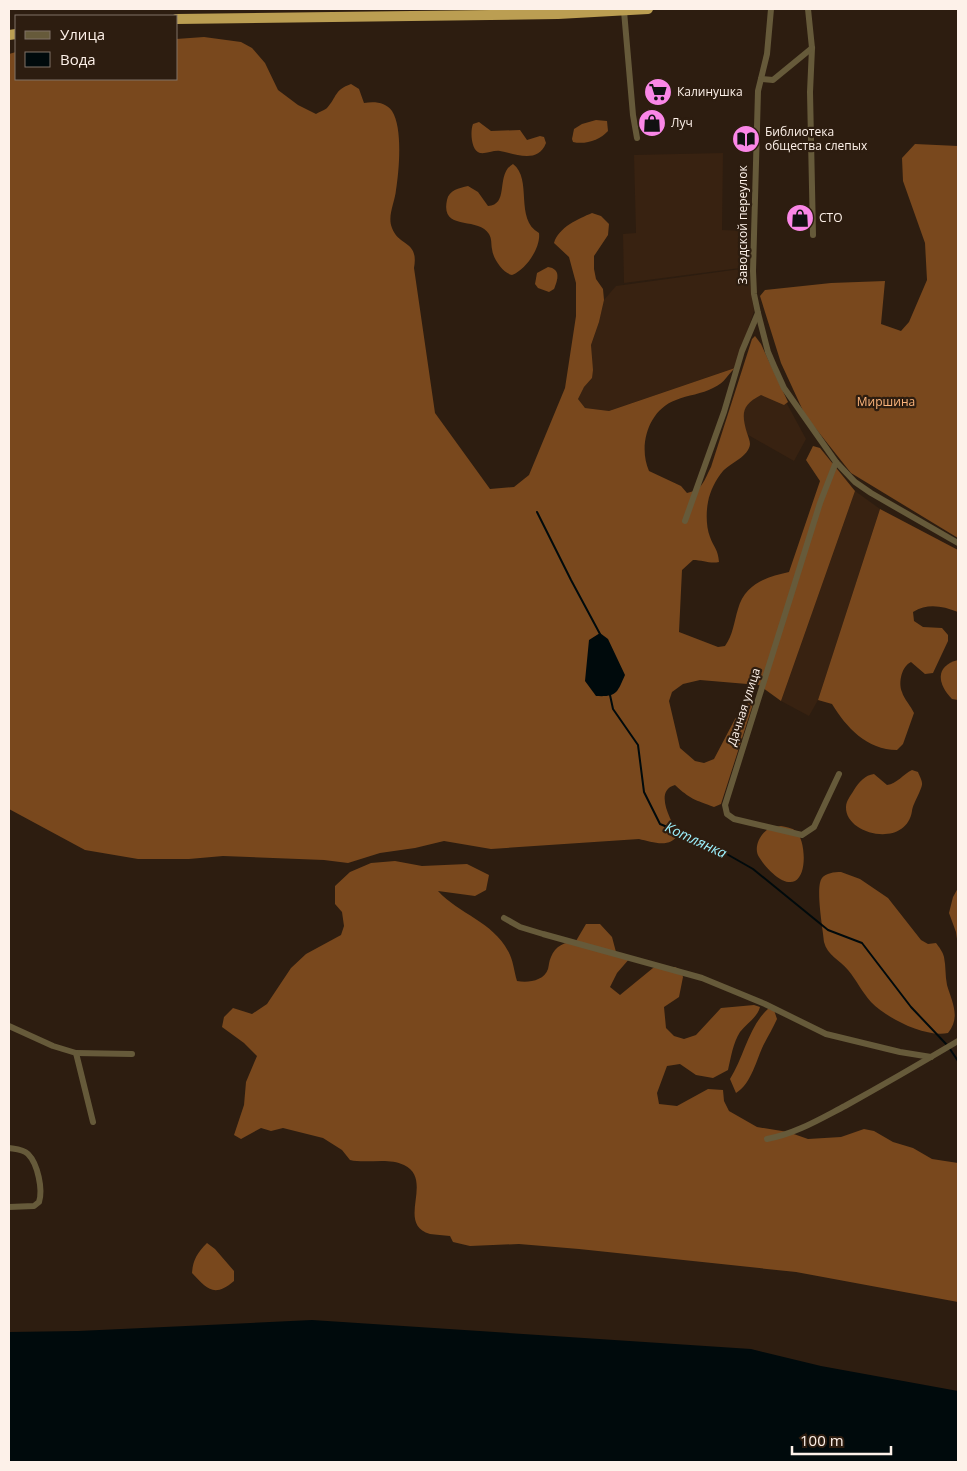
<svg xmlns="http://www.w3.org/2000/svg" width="967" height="1471" viewBox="0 0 967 1471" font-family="'Open Sans',sans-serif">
<rect width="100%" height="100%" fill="#2d1d10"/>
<g fill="#382211">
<polygon points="723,153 722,230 746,231 748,267 624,283 623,234 636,233 634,155"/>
<polygon points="748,268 754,311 735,368 609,411 585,408 578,399 584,387 592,378 591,345 599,322 604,300 616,286"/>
<polygon points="765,363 806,439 794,461 729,424"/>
<polygon points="855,491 880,509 818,700 809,716 781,701"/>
</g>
<g fill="#79481d">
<path d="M 204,37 L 241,42 L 252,48 L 265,63 L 278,90 L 298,105 L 316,114 C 319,112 325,110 327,108 C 337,97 334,90 351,84 L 359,89 L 364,103 C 374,101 386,102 392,111 C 403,128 399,171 396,190 C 395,202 387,216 392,228 C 399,247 419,240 414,268 L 435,413 L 490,489 L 514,487 L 529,475 L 565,388 L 576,316 L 576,283 L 569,257 L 554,243 C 559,227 578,219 592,213 L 601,216 L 609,224 L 608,235 L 594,256 L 594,269 L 596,279 L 603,289 L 604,300 L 599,322 L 591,345 L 593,370 L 592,378 L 584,387 L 578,399 L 585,408 L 609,411 L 735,368 C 726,376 726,382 713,388 C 702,394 688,395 676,400 C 648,410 638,446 649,471 L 681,486 L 687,493 C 703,490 704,480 711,467 L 752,339 L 755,336 L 761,344 L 788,402 L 784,405 L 761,395 C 742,405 741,413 747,433 C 748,436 750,441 750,444 C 749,456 731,463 723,471 C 716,479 710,491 708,502 C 706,512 706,527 710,537 C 714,548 718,549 719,562 C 710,564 703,560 693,560 L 682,570 L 679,632 L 718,647 L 725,646 C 733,635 734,622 738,609 C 745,584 766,577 789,572 L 820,481 L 806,460 L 813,446 L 820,448 L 855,491 L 781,701 L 759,685 L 700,680 L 683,684 L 672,692 L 669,701 L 680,748 L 695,761 L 704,763 L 714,759 L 735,719 L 745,705 L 754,701 L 721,804 L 714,807 C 695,800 690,799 675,785 C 653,791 672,822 678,834 C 671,849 652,842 639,839 L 491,849 L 444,841 L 415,848 L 380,853 L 348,863 L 324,860 L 223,856 L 189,859 L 138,859 L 85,850 L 9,809 L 9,54 L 16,52 L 16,79 L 176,79 L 176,39 Z"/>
<path d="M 596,120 L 607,121 L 608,131 C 600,140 585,145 573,142 L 572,139 L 574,129 L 582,124 Z"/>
<path d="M 479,122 L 491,131 L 520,130 L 527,140 L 540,136 L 544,137 L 546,143 C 538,164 516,154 500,151 C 494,150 486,154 480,153 C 471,151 470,131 473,124 Z"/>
<polygon points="915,144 958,146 958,538 851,473 805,415 781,363 760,296 765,290 831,283 885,281 881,324 901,331 909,322 927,280 925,243 903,181 902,158"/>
<path d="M 513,164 C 533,179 514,219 539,233 C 541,247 526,270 512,275 C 503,273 493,259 492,249 C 491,244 492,239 489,234 C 478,216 440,232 447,200 C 449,190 459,188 468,186 L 478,192 L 488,206 C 510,205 495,174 513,164 Z"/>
<path d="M 548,267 C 561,269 558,279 554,289 L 549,292 L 538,288 L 535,284 L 537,273 Z"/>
<path d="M 880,509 L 958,550 L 958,612 C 942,606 928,603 913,612 L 914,621 L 923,627 L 942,628 L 948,635 L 948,641 L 933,673 L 925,674 L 911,662 C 902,666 898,682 902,692 C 904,699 911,706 914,713 L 903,744 L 897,750 C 867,750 846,727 832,704 L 818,700 Z"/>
<path d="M 958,660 L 958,700 L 952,699 C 938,685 934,666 958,660 Z"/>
<path d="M 912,770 L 918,772 C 919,775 922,780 922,783 C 923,788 913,803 912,811 C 906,849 845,835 846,807 C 846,801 851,795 854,790 C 859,782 865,775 874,774 L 887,785 C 897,784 903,774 912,770 Z"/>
<path d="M 781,826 C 786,827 792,828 796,831 C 805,839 808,874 795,881 C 783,887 765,867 759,857 C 753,848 760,833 770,828 C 773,827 778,827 781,826 Z"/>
<path d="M 395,861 L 422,866 L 467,864 L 489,875 L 486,890 L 475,896 L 438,891 C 459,914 493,922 508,951 C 513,959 514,971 517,981 C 528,983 544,981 548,969 C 549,965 549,961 551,957 C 555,946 565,942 576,941 L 586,924 L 600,924 L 612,937 L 616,952 L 630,958 L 617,973 L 610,987 L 620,995 L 653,968 L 675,967 L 681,970 L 683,977 L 679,997 L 664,1007 L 666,1028 L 674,1036 L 684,1039 L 696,1035 L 721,1008 L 754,1005 L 760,1007 C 757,1018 747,1023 740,1032 C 733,1043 731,1057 728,1070 L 713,1078 L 696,1075 L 680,1064 L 667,1066 L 657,1093 L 659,1104 L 677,1106 L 708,1089 L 723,1090 L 724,1101 L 729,1111 L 757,1127 L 788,1132 L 808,1139 L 841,1137 L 864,1129 L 874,1131 L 893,1142 L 913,1148 L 932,1159 L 958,1163 L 958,1302 L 796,1272 L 579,1249 L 519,1244 L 470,1246 L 453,1242 L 450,1236 C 443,1235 436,1235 430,1234 C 395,1224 435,1180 404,1165 C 388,1157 367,1164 350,1160 L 342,1150 L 323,1138 L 283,1128 L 271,1131 L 261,1128 L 241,1139 L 234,1135 L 244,1105 L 246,1082 L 257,1056 L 244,1043 L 222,1027 L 224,1017 L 233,1008 L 252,1014 L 267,1004 L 291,968 L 306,954 L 341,935 L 344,926 L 342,912 L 335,904 L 335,886 L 350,872 L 371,863 Z"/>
<path d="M 841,872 L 860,879 L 888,898 L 921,940 L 928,944 L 936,943 C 939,947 943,952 944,957 C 946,966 945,976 947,985 C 952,1002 961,1017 948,1033 C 926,1038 886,1018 871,1002 C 862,992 857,981 848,970 C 840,960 827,955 824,942 C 823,929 815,887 822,878 C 826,873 834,872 841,872 Z"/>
<polygon points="958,888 958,946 956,932 949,913 953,897"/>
<path d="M 769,1008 L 774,1010 L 777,1019 C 773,1028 768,1036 764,1044 C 756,1060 752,1083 736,1093 L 730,1079 C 744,1057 749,1025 769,1008 Z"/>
<path d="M 207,1243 L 215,1249 L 234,1271 L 234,1281 C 214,1298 207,1289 192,1273 C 193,1260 197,1253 207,1243 Z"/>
</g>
<g fill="#000a0c">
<path d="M 600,633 L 608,639 L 625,675 C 617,693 617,697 596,696 L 585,681 L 589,640 Z"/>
<polygon points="312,1320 751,1349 821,1366 958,1391 958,1462 9,1462 9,1332 78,1331"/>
</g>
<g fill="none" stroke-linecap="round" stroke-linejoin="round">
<g stroke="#000a0c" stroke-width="2">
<polyline points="537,512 571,580 600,634"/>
<polyline points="610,695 613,709 638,745 644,792 660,824 711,845 753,869 828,930 862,943 911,1007 947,1045"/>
<polyline points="950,1049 958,1061"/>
</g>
<g stroke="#665a3a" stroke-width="6">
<polyline points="771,9 767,54 758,91 753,271 754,294 758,313 768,352 774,366 784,388 836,462 855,482 871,493 958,543"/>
<polyline points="808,9 812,48 810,92 813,235"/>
<polyline points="624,11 633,115 637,138"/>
<polyline points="761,79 773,80 812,48"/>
<polyline points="836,462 820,503 725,805 727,814 734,819 802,835 814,827 839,774"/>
<polyline points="685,521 724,412 742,351 758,313"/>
<polyline points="504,918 520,927 543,934 702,978 765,1004 826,1034 900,1052 931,1057"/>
<polyline points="9,1026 53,1046 76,1053 132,1054"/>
<polyline points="76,1053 93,1122"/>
<path d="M 767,1139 C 795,1134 820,1119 845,1106 C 883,1085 921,1063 958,1041"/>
<path d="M 9,1148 C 15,1149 23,1149 28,1154 C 38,1164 43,1190 39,1202 L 34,1206 L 9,1207"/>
</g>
<g stroke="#bb9e52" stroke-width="10">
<polyline points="176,19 558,14 648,9"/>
<polyline points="9,35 16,34"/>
</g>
</g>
<defs>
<g id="supermarket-disc" transform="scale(1.4375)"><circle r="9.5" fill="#fa87e7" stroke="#2d1d10"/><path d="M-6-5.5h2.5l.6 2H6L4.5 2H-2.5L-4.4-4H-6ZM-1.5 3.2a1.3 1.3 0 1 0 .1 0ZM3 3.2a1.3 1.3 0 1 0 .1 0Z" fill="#111"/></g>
<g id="shop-disc" transform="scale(1.4375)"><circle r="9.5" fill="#fa87e7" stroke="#2d1d10"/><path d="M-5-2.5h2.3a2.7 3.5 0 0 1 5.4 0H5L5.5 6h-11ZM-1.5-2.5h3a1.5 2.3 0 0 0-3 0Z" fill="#111"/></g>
<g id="library-disc" transform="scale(1.4375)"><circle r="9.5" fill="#fa87e7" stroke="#2d1d10"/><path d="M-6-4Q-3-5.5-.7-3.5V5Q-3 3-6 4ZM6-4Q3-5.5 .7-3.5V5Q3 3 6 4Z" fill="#111"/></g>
</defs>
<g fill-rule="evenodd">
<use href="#supermarket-disc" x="658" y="92"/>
<use href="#shop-disc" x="652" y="123"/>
<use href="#library-disc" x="746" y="139"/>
<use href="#shop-disc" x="800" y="218"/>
</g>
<g text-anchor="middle" stroke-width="4.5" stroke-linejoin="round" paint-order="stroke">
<g font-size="12" fill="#fdf1e9" stroke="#2d1d10" text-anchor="start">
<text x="677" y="96">Калинушка</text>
<text x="671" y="127">Луч</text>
<text x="765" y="136">Библиотека<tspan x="765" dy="14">общества слепых</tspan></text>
<text x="819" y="222">СТО</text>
</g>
<g font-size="12" fill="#fdf1e9" stroke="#2d1d10">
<text transform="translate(743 225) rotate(-90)" y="4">Заводской переулок</text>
<text transform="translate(744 707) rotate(-72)" y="4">Дачная улица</text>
</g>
<g font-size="12" fill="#fdb57c" stroke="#2d1d10">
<text x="886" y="406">Миршина</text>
</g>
<g font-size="14" font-style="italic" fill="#9cf1fe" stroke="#2d1d10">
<text transform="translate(696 840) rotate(25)" y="5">Котлянка</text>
</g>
</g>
<rect width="967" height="1471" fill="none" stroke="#fdf1e9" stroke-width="20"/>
<rect x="15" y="15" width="162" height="65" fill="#2d1d10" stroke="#807267"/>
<rect x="25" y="31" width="25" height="8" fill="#665a3a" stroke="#807267"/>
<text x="60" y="40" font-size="15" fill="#fdf1e9">Улица</text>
<rect x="25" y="52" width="25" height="15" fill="#000a0c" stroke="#807267"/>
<text x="60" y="65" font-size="15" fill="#fdf1e9">Вода</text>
<path d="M792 1446v8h99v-8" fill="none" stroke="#fdf1e9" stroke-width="2.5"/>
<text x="800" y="1446" font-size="15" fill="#fdf1e9" stroke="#2d1d10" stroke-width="4" paint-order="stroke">100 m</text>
</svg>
